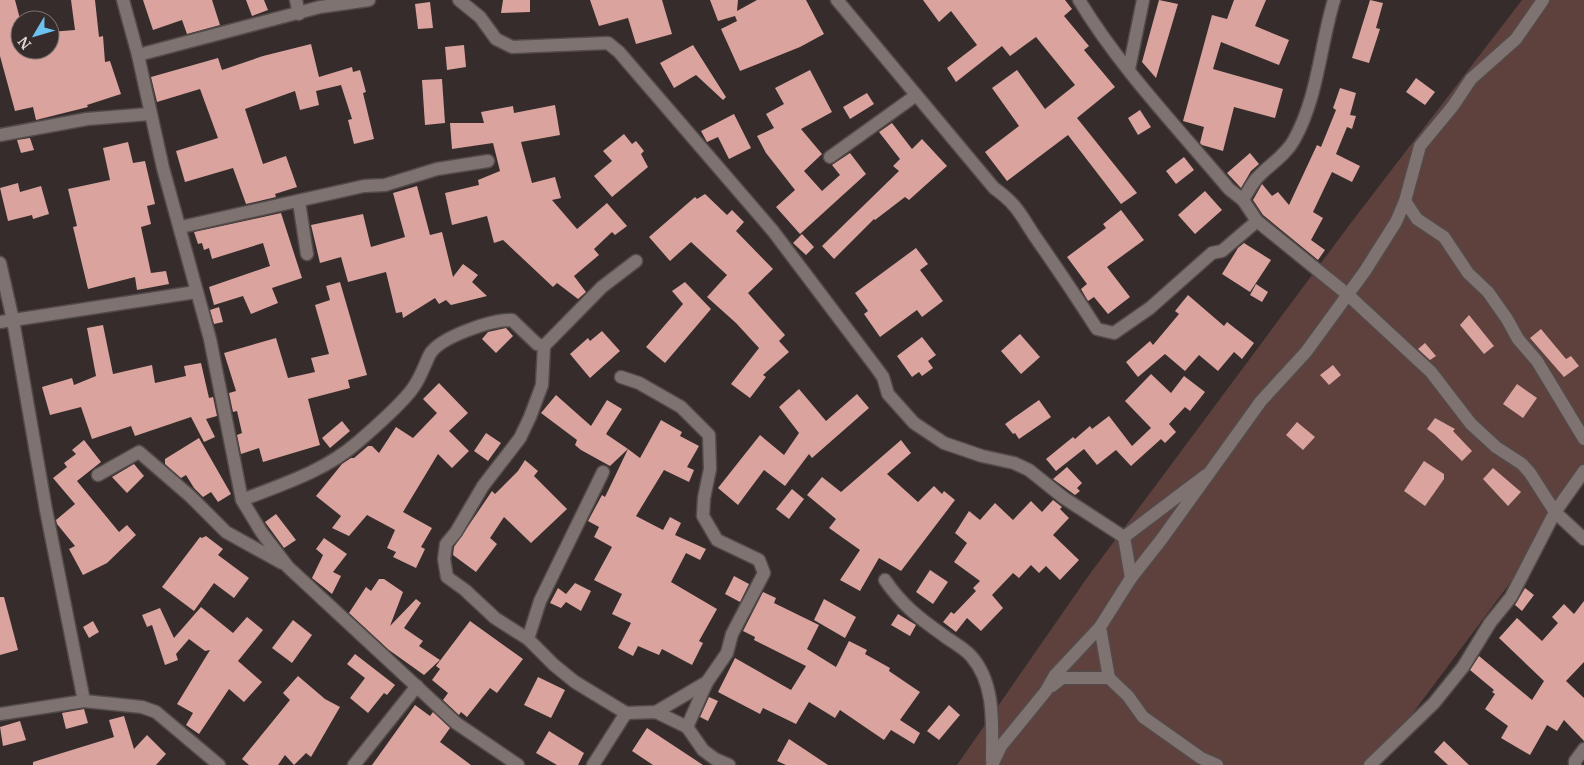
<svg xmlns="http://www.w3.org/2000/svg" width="1584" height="765" viewBox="0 0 1584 765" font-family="Merriweather,serif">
<rect width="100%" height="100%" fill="#352c2b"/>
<polygon fill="#5e403d" points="1522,0 1584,0 1584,484 1374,765 957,765 1089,575 1350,224"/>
<g fill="#daa39e">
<polygon points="0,0 15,0 20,19 20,50 50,50 50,32 75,30 71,0 95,0 99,37 103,36 105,62 110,61 121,94 87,105 88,107 36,120 33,107 15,111 0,56"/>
<polygon points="143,0 212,0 220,25 187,34 182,20 153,30"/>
<polygon points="246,0 264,0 268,10 252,16"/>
<polygon points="503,0 530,0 530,12 501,13"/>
<polygon points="590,0 662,0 672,34 636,44 628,18 599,26"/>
<polygon points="710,0 738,0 737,11 757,0 806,0 824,34 800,47 740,71 721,29 737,21 735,16 718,21"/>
<polygon points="923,0 1065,0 1072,9 1064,16 1089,46 1084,50 1115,87 1077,118 1137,193 1121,204 1068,135 1007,181 985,152 1019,126 992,88 1017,70 1045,109 1075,85 1036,37 1010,56 1002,46 956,82 947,68 977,45 951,11 939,22"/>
<polygon points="1159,0 1178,4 1156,78 1142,62"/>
<polygon points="1234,0 1266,0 1255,26 1289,40 1279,65 1221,42 1213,69 1283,89 1275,118 1234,107 1223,151 1202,145 1200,143 1204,127 1183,121 1212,15 1227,19"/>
<polygon points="1370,0 1383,3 1376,28 1380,29 1369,63 1352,58"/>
<polygon points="430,2 433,28 418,29 415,4"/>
<polygon points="311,44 319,77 352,67 353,72 360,70 366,92 363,93 374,139 354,144 348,120 352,119 341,85 316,91 319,105 300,110 295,91 245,109 263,164 286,156 297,187 275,194 276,197 246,204 233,168 185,182 176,151 218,138 200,89 157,102 151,77 218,58 222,70 263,56"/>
<polygon points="464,45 466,67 447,70 445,47"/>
<polygon points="693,45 726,97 723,100 696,75 674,88 660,63"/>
<polygon points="810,70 832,112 801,129 822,154 804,171 822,191 840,175 832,165 850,153 866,174 800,234 776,207 795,190 766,153 757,136 774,128 766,114 784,104 775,88"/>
<polygon points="1416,78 1435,92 1425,105 1406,92"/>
<polygon points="442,79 445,123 425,125 422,80"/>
<polygon points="1340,88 1356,93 1350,115 1356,116 1352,129 1347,127 1336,154 1360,166 1352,182 1332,172 1313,212 1323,218 1311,240 1325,250 1318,260 1263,215 1253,200 1262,184 1272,196 1278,192 1289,205 1317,145 1321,147 1336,110 1333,108"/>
<polygon points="867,93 874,104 850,119 843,107"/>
<polygon points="555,105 560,135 521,142 532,183 555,177 561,198 552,200 577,229 607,203 627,226 615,235 612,232 594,249 599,255 574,276 586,292 578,299 557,283 553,287 503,240 494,243 487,216 452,225 445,193 479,185 478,180 500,171 493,143 452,149 450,123 484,123 481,112 513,106 514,113"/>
<polygon points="1140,110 1151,127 1138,135 1128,118"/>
<polygon points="734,114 751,148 729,159 718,137 707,142 701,131"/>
<polygon points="892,123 912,149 922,139 947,166 909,200 905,197 875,220 874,219 834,259 822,246 899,171 893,166 900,159 879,132"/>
<polygon points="624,134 632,144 636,141 644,151 641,154 648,167 612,197 594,176 612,161 603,151"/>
<polygon points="30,138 34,150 21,153 17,140"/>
<polygon points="128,142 133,163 145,161 155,204 147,206 151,224 141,227 151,273 166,271 169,284 137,290 135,277 88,289 73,227 77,226 68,189 110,180 103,148"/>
<polygon points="1250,153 1259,164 1251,171 1241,188 1227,173"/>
<polygon points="1184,157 1194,170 1176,184 1166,171"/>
<polygon points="18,183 20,192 41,186 49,214 33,219 32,215 8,221 0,188"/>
<polygon points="417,186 430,235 442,232 453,277 463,264 478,275 472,282 487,296 451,305 446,300 439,304 435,298 403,318 402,312 396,313 386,272 348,282 341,257 320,263 311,225 363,214 371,247 405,237 393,193"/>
<polygon points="1205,191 1222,210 1195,234 1178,215"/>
<polygon points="705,194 727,215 732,210 744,222 736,231 773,269 748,293 785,335 779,341 789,352 763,375 766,377 750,398 731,384 759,348 736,323 707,297 727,275 691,242 670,261 649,237 695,197 697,199"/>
<polygon points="1121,210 1144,240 1107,267 1130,297 1108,314 1094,297 1088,301 1081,289 1087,284 1067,257 1106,228 1103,224"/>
<polygon points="281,213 302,278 272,288 278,303 251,314 243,296 214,305 209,287 270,266 263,243 212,259 209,248 204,250 202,243 198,244 194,232"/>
<polygon points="802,234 814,247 806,255 793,243"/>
<polygon points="1244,243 1271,260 1250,292 1222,274 1238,248"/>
<polygon points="916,248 928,264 920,270 943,301 922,317 917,310 880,337 864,314 868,311 855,293"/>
<polygon points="340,282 367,375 348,380 350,388 308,399 320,445 263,462 259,448 241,454 237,435 242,433 237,411 233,412 229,393 236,391 224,353 276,338 288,378 315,372 311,358 329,354 315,305 330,300 326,286"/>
<polygon points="685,282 711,309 665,363 646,347 683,304 672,291"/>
<polygon points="1256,284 1268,292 1262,302 1250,295"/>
<polygon points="1188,295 1224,326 1227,322 1254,343 1242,359 1234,352 1218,371 1199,355 1185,371 1165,354 1138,377 1126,362 1150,341 1153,345 1179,314 1175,311"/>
<polygon points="219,307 223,322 214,324 210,310"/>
<polygon points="1469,315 1494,346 1484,354 1460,325"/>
<polygon points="103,325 113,374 152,365 155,383 186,376 184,366 201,363 209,398 213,397 217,416 206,419 215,437 204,442 191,417 135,436 131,426 92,439 81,407 50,415 42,387 72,378 74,385 96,376 87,328"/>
<polygon points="506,328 513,336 496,353 482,339 488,332"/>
<polygon points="1541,329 1566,359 1571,356 1579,366 1564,377 1530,338"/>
<polygon points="602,331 620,351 590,378 570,354 588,338 590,341"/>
<polygon points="1020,334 1040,357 1021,374 1001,351"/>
<polygon points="922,337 936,355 928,361 933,368 922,376 919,372 912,377 897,356"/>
<polygon points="1425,343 1436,356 1430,360 1418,349"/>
<polygon points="1333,365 1341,375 1329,385 1320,375"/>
<polygon points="1151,374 1171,393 1184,376 1205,392 1190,411 1185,407 1169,424 1176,432 1165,443 1161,439 1131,466 1116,450 1097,465 1084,449 1056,471 1046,459 1073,437 1075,439 1090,426 1092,429 1109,416 1132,446 1151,428 1125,401"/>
<polygon points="439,383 468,413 449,431 469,451 452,468 438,454 403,512 432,528 421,547 425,549 416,568 393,557 396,552 387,548 395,530 367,515 349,536 332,528 341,516 316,496 342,464 351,458 354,458 368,446 372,446 379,453 396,427 413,438 437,413 423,399"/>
<polygon points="1517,384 1537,398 1523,418 1503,404"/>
<polygon points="799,389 826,421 857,394 869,408 812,458 809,454 785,486 764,470 738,505 718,488 760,435 784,455 799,433 779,407"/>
<polygon points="556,395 591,426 607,400 622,409 606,434 628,449 610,466 581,450 575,445 577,440 541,413"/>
<polygon points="1039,400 1051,417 1019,439 1015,433 1013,434 1005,424"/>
<polygon points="1435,418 1455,429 1453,431 1472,451 1462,461 1435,435 1427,429"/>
<polygon points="661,420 682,432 680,436 699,446 687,467 694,470 689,482 664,470 636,516 663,530 670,517 681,523 675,535 706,549 700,560 686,553 671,582 717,609 699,641 703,643 692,665 662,649 659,655 638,646 633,656 618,648 631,623 612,614 622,594 594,580 612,547 594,537 599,527 588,521 602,495 605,497 628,449 640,458"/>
<polygon points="342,421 350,431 330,448 322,438"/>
<polygon points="1297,422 1315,437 1303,450 1286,435"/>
<polygon points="486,433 501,443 488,461 474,451"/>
<polygon points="199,438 231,494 218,502 211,492 203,497 194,488 186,475 181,478 165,464 165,459"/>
<polygon points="84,440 101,462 77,481 119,532 127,525 136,535 107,563 83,575 69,549 75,546 57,524 56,520 75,504 53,478 67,467 64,463 76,454 72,450"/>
<polygon points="901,440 911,453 887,474 918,502 934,486 942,494 944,491 955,500 901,571 879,558 860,591 840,580 860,550 829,528 836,519 807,495 822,477 841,492"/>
<polygon points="525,460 538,471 534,476 567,509 531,543 504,517 490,538 497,544 476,572 453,555 454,547 492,491 495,494 518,471"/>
<polygon points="1424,461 1444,474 1444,479 1425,506 1404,491"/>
<polygon points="134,464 144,476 127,493 112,477"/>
<polygon points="1067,467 1082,483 1077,488 1080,491 1075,495 1053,479"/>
<polygon points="1493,468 1521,492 1508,506 1483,479"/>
<polygon points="792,489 804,499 789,519 776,509"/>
<polygon points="1053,500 1062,507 1060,509 1069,518 1053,535 1079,560 1060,580 1046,566 1039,573 1031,565 1019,578 1013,573 992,595 1003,608 981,631 967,618 956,632 943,622 951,612 954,614 976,591 973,588 980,581 954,562 967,543 955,533 969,511 980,520 995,503 1013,520 1031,501 1042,512"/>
<polygon points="276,514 296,540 284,548 265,522"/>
<polygon points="206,536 223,549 218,555 249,578 234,598 214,583 194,611 162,587 200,537 202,538"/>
<polygon points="324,538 347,554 333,572 341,576 332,594 312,578 323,555 316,549"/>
<polygon points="930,570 948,582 933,604 916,592"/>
<polygon points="734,576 749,584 740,602 725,594"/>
<polygon points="379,579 384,579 403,592 390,626 416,599 421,603 404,628 423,641 419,646 440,660 424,675 389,650 349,613 366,587 371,591"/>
<polygon points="575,583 591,591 581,611 566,602 561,608 550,603 558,588 566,594"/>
<polygon points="1525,588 1534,595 1522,611 1515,605"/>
<polygon points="763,592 776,598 774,603 819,625 807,649 836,667 849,641 867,650 865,654 890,668 889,671 920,692 900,720 920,733 914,744 891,730 884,740 840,710 835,718 809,702 796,724 763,708 760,714 718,692 735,658 791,690 806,666 754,640 755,637 743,631"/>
<polygon points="0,597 4,597 18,650 0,655"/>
<polygon points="824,599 856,617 845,638 814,620"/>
<polygon points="1584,601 1584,662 1566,681 1584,698 1584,741 1564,720 1557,731 1547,725 1530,755 1501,738 1508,726 1485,709 1495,694 1492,692 1494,690 1470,670 1479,656 1532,700 1544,681 1499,638 1517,618 1542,641 1558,623 1552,617 1564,604 1574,614"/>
<polygon points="201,607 233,633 247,617 263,630 238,661 262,682 244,702 229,689 199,734 186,725 193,713 177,704 210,650 205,651 189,639 176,654 178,660 165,665 152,625 147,627 142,615 160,608 174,638"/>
<polygon points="898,614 916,625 910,636 891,625"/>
<polygon points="293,620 312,635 292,663 272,648"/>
<polygon points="93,621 99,632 89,638 83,627"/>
<polygon points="470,621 523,659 497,693 490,688 467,717 461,712 459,715 443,700 448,693 432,680 440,669 436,666"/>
<polygon points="355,654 395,685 387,695 384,693 368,713 350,698 365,678 347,664"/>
<polygon points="298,676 325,699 340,707 311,757 306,753 294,765 285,755 278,765 249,765 242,759 290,700 283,693"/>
<polygon points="538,677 565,690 551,718 524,705"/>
<polygon points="709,697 718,701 708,721 700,717"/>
<polygon points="415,705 430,716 433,712 450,728 440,742 471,765 372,765"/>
<polygon points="949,705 960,715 939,740 927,731"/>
<polygon points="84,709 88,723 66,729 62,713"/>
<polygon points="124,716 134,749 147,735 166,754 156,765 33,765 33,762 114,737 109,720"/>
<polygon points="20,721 26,740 3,746 0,727"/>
<polygon points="647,728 703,765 653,765 632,751"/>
<polygon points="549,731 584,753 578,765 557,765 536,753"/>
<polygon points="789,739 828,765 786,765 777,761"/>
<polygon points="1444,741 1469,765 1448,765 1434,752"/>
</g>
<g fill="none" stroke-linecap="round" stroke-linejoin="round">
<g stroke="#534b4a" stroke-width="15">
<g id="street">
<polyline points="123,0 138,55 163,168 210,339 242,500 262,533 288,567 456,723 518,765"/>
<polyline points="296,0 299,14"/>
<polyline points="459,0 480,17 496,39 512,47 608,43 619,52 773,231 875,366 883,377 888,394 914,423 944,443 982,456 1014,463 1029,470 1064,498 1124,537 1206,475"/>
<path d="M 837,0 L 994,188 C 1018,205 1021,216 1036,238 C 1057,268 1077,298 1097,329 L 1114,333 L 1150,308 L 1212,253 L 1222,251 L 1257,221"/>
<path d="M 1079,0 C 1120,68 1178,128 1229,189 L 1243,200 L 1257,221 L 1347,294 L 1431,372 L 1471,424 L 1496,447 L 1522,464 L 1530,473 L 1555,512 L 1584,539"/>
<polyline points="138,55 320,7 369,0"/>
<polyline points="1129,69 1143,0"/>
<polyline points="0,135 87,119 149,114"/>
<polyline points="830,157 915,96"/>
<path d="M 1243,200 C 1247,193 1251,185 1257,178 C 1269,165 1286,155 1294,140 C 1318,97 1320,46 1334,0"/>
<polyline points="1405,201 1417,219 1444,237 1468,273 1488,292 1507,319 1518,339 1537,361 1584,439"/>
<polyline points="299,202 307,254"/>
<polyline points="181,227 364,186 385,185 437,169 488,161"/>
<polyline points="636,261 602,287 544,346 542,385 530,417 520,438 483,486 456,532 446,544 444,559 447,577 465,590 495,618 528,639 554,665 575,682 626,713 656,712 687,727 703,750 715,759 729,765"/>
<polyline points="0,263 13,320 46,510 84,701"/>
<polyline points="0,322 196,292"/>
<polyline points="621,377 639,383 681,407 709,435 710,469 704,498 703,516 717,540 759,560 764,573 732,634 727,653 707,682 687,727"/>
<polyline points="98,475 139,452 190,496 226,532 282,563"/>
<path d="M 242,500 C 283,484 325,471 358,442 C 374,428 401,405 413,388 C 421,377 424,366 430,354 C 440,337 493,319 512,320 L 537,344 L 544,346"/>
<polyline points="1124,537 1131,578"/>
<path d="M 885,580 C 902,605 919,618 943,635 C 952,642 964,648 971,656 C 996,684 992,726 992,760"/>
<polyline points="1100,627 1109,678"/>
<polyline points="528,639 540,601 603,472"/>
<polyline points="1052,686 1062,678 1109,678 1128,696 1143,717 1201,758 1217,765"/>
<polyline points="656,712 707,682"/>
<polyline points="0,714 84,701 142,707 156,712 219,765"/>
<polyline points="354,765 417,686"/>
<polyline points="593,765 626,713"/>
<polyline points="992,765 1001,746 1046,691 1055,675 1100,627 1131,578 1161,540 1261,401 1306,352 1365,271 1396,222 1405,201 1420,146 1453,106 1471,79 1516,39 1543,0"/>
<polyline points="1370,765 1434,703 1463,667 1490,623 1511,597 1555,512 1584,471"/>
<polyline points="1575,765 1575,761 1584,749"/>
</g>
</g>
<use href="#street" stroke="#7f7372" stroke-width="12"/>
</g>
<g transform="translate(35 35) rotate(232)"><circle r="24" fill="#352c2b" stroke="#797170"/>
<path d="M0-4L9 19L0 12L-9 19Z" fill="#6cc3f2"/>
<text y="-8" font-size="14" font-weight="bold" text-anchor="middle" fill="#ded8d7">N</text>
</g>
</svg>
